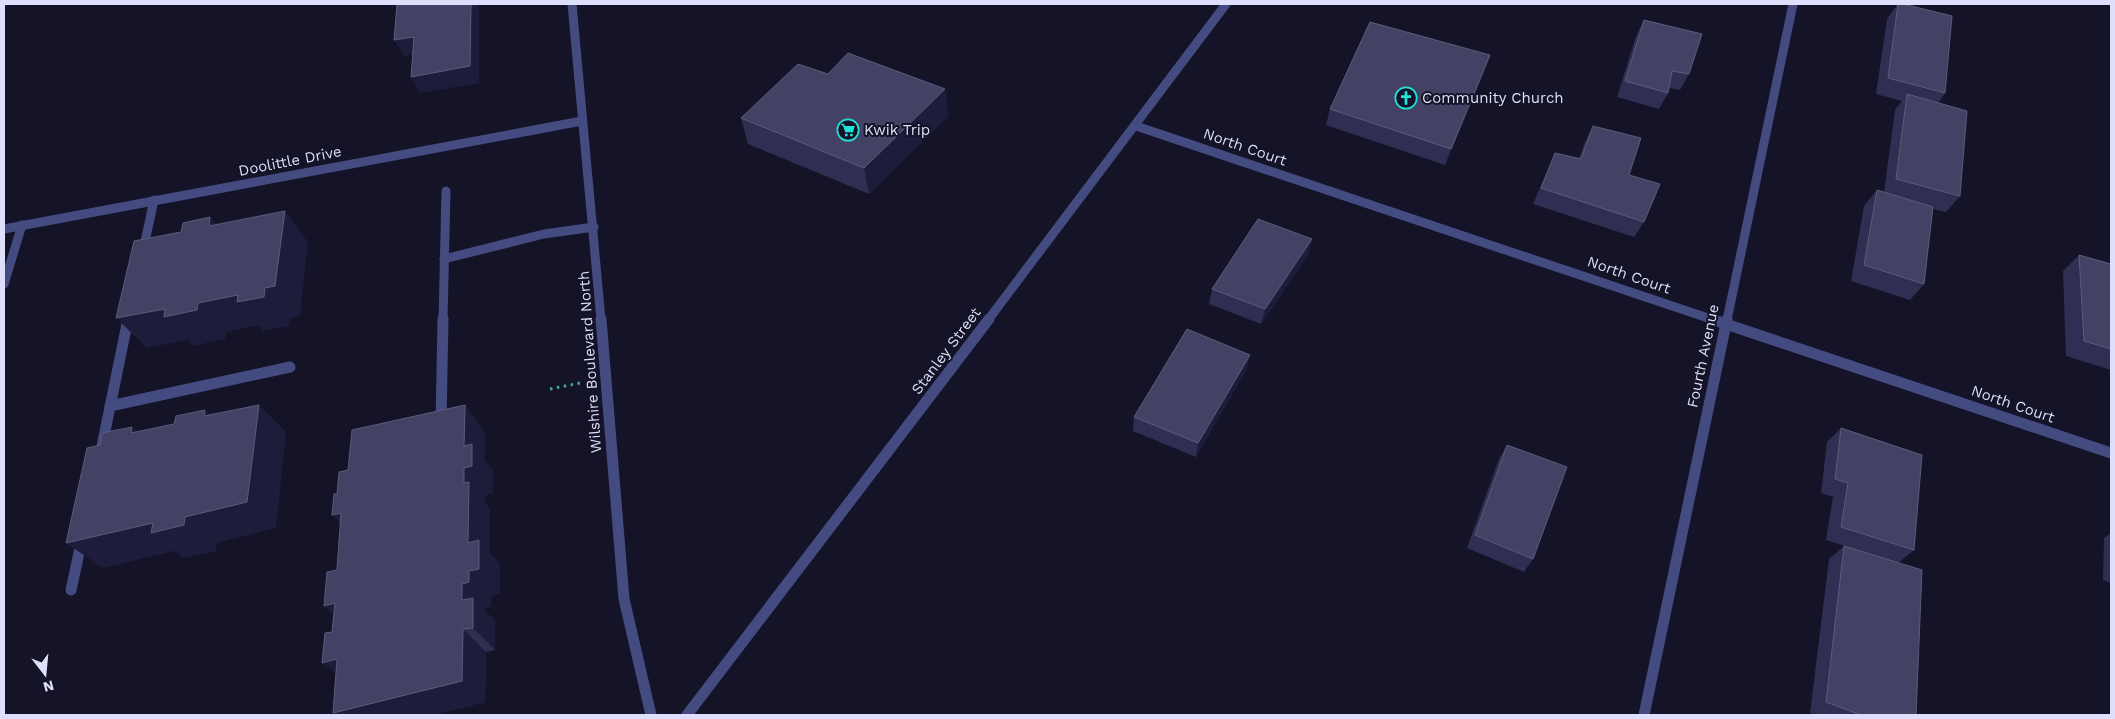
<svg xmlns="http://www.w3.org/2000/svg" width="2115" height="719" viewBox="0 0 2115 719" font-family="'Work Sans',sans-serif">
<rect width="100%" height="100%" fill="#141327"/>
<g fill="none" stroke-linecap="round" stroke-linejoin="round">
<polyline stroke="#3fad96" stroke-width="3" stroke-dasharray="2.5 4.5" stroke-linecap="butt" points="550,389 580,383"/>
<g stroke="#444b81" stroke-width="9">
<polyline points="143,251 154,200"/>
<polyline points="444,259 544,234 594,227"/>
<polyline points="4,284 22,225"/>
<polyline points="128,320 129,316"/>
<polyline points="443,320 446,191"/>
</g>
<g stroke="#444b81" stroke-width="11">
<polyline points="110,406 290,367"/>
<polyline points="441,423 443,319"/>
<polyline points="102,446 128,319"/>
<polyline points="71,590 82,539"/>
</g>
<g stroke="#444b81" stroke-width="9">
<polyline points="572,4 601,320"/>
<polyline points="1136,126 1714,320"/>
<polyline points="4,229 582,121"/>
<polyline points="1727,320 1793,4"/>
</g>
<g stroke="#444b81" stroke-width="11">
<polyline points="601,319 624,599 651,715"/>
<polyline points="1711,319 2111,453"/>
<polyline points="1644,715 1727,319"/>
</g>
<polyline stroke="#444b81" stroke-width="9" points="988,320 1226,4"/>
<polyline stroke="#444b81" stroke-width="11" points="687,715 989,319"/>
</g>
<g fill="#302f53">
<polygon points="1898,4 1903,4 1945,93 1938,103 1960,196 1946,212 1933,209 1924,284 1910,300 1851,281 1864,206 1877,190 1884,192 1895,110 1902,101 1876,94 1887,19"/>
<polygon points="1644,20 1689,74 1680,90 1669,88 1668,93 1659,109 1617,97 1636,36"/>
<polygon points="1484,72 1445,165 1326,125 1330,109"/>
<polygon points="828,74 945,89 948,116 869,194 748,144 741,118"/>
<polygon points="1593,126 1629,175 1644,222 1634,237 1533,204 1555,153 1579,158 1585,142"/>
<polygon points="1308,255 1261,324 1209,304 1212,289"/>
<polygon points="2079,255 2111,264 2111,370 2066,356 2063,271"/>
<polygon points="1250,355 1246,370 1196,457 1133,431 1134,417"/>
<polygon points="465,405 485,433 485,461 493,471 493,493 485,495 485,503 490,509 490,553 500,565 500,593 491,596 491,606 484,608 484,610 495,621 495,650 486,652 485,702 433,715 336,715 333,713 336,673 332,632 334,614 324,606 337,570 341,523 337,494 348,470"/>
<polygon points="1841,428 1914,550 1898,563 1916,715 1817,715 1810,713 1829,559 1844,546 1869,554 1826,540 1833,497 1821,493 1827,442"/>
<polygon points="1507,445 1533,559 1524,572 1467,548 1499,459"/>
<polygon points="2111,533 2111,583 2103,580 2104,538"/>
</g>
<g fill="#1d1c3a">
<polygon points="471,4 478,4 479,6 479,83 420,93 411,77"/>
<polygon points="414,37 423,53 404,56 394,40"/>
<polygon points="1490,55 1484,72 1445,165 1451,149"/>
<polygon points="945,89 948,116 869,194 864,168"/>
<polygon points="285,211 308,242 300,316 290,318 289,326 263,331 258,325 226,332 225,339 193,346 187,340 147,348 116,318 198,303 265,288"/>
<polygon points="210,217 236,248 209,226"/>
<polygon points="1312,239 1308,255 1261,324 1265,309"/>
<polygon points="1250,355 1246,370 1196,457 1198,443"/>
<polygon points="259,405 286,432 276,528 217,543 216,551 184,558 175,551 103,568 66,543 153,523 185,517"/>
<polygon points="465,405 485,433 485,461 493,471 493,493 485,495 485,503 490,509 490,553 500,565 500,593 491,596 491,606 484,608 484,610 495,621 495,650 473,628 462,600 462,584 468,543 464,483"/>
<polygon points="205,410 235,437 204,416"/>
<polygon points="132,427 164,454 131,433"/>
<polygon points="341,513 359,541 332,515"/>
<polygon points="335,603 352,629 324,606"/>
<polygon points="463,629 486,652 485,702 433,715 336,715 333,713"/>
<polygon points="337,659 351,685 322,663"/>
</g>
<g fill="#434265" stroke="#5b5b7c">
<polygon points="397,4 471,4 470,66 411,77 414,37 394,40"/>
<polygon points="1898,4 1903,4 1952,16 1945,93 1888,78"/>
<polygon points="1644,20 1702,34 1689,74 1672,71 1668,93 1625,81"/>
<polygon points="1370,22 1490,55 1451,149 1330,109"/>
<polygon points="848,53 945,89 864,168 741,118 798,64 828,74"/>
<polygon points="1907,94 1967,111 1960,196 1896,179"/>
<polygon points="1593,126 1641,138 1629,175 1660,184 1644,222 1541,188 1555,153 1581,159"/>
<polygon points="1877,190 1933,207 1924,284 1864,265"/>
<polygon points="285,211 275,286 265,288 264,297 237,302 238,295 198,303 197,310 164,317 165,309 116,318 134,241 181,232 183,223 210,217 209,226"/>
<polygon points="1258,219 1312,239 1265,309 1212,289"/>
<polygon points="2079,255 2111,264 2111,349 2084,341"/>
<polygon points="1187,329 1250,355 1198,443 1134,417"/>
<polygon points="259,405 247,502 185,517 184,525 151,533 153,523 66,543 87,448 100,445 102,433 132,427 131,433 174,424 176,416 205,410 204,416"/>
<polygon points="465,405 464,446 472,444 472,466 464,468 464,483 469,482 468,543 479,540 479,569 469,571 469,582 462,584 462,600 473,598 473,628 463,629 462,681 333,713 337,659 322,663 325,633 332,632 335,603 324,606 327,572 337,570 341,513 332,515 334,494 337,494 339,472 348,470 352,430"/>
<polygon points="1841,428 1922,455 1914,550 1841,527 1848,483 1835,479"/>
<polygon points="1507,445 1567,467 1533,559 1475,535"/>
<polygon points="1844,546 1922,570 1916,715 1861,715 1826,702"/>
</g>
<defs>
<g id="church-ring" transform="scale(1.125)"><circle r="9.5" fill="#141327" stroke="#20e4da" stroke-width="1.5"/><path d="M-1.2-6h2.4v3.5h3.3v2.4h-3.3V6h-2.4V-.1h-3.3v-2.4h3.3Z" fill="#20e4da"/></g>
<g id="supermarket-ring" transform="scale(1.125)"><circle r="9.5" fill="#141327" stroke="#20e4da" stroke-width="1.5"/><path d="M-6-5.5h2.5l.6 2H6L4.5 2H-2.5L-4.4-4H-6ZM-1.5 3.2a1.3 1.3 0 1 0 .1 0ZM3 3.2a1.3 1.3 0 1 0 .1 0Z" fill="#20e4da"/></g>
</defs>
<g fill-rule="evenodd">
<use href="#church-ring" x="1406" y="98"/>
<use href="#supermarket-ring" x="848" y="130"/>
</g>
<g text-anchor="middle" stroke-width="4" stroke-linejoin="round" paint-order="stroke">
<g font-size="15" fill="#dedffb" stroke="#141327" text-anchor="start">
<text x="1422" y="103">Community Church</text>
<text x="864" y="135">Kwik Trip</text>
</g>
<g font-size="15" fill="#dedffb" stroke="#141327">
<text transform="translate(1245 147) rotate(19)" y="5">North Court</text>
<text transform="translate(290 161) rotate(-11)" y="5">Doolittle Drive</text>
<text transform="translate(1629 275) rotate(19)" y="5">North Court</text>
<text transform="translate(946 351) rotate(-53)" y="5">Stanley Street</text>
<text transform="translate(1703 356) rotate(-78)" y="5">Fourth Avenue</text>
<text transform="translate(590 362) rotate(-94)" y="5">Wilshire Boulevard North</text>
<text transform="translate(2013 404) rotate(19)" y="5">North Court</text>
</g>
</g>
<rect width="2115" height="719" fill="none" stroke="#dedffb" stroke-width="10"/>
<g transform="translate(45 674) rotate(164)" stroke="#141327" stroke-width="4" paint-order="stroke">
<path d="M0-4L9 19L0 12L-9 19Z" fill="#dedffb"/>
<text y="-8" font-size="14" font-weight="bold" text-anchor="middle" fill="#dedffb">N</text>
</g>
</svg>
